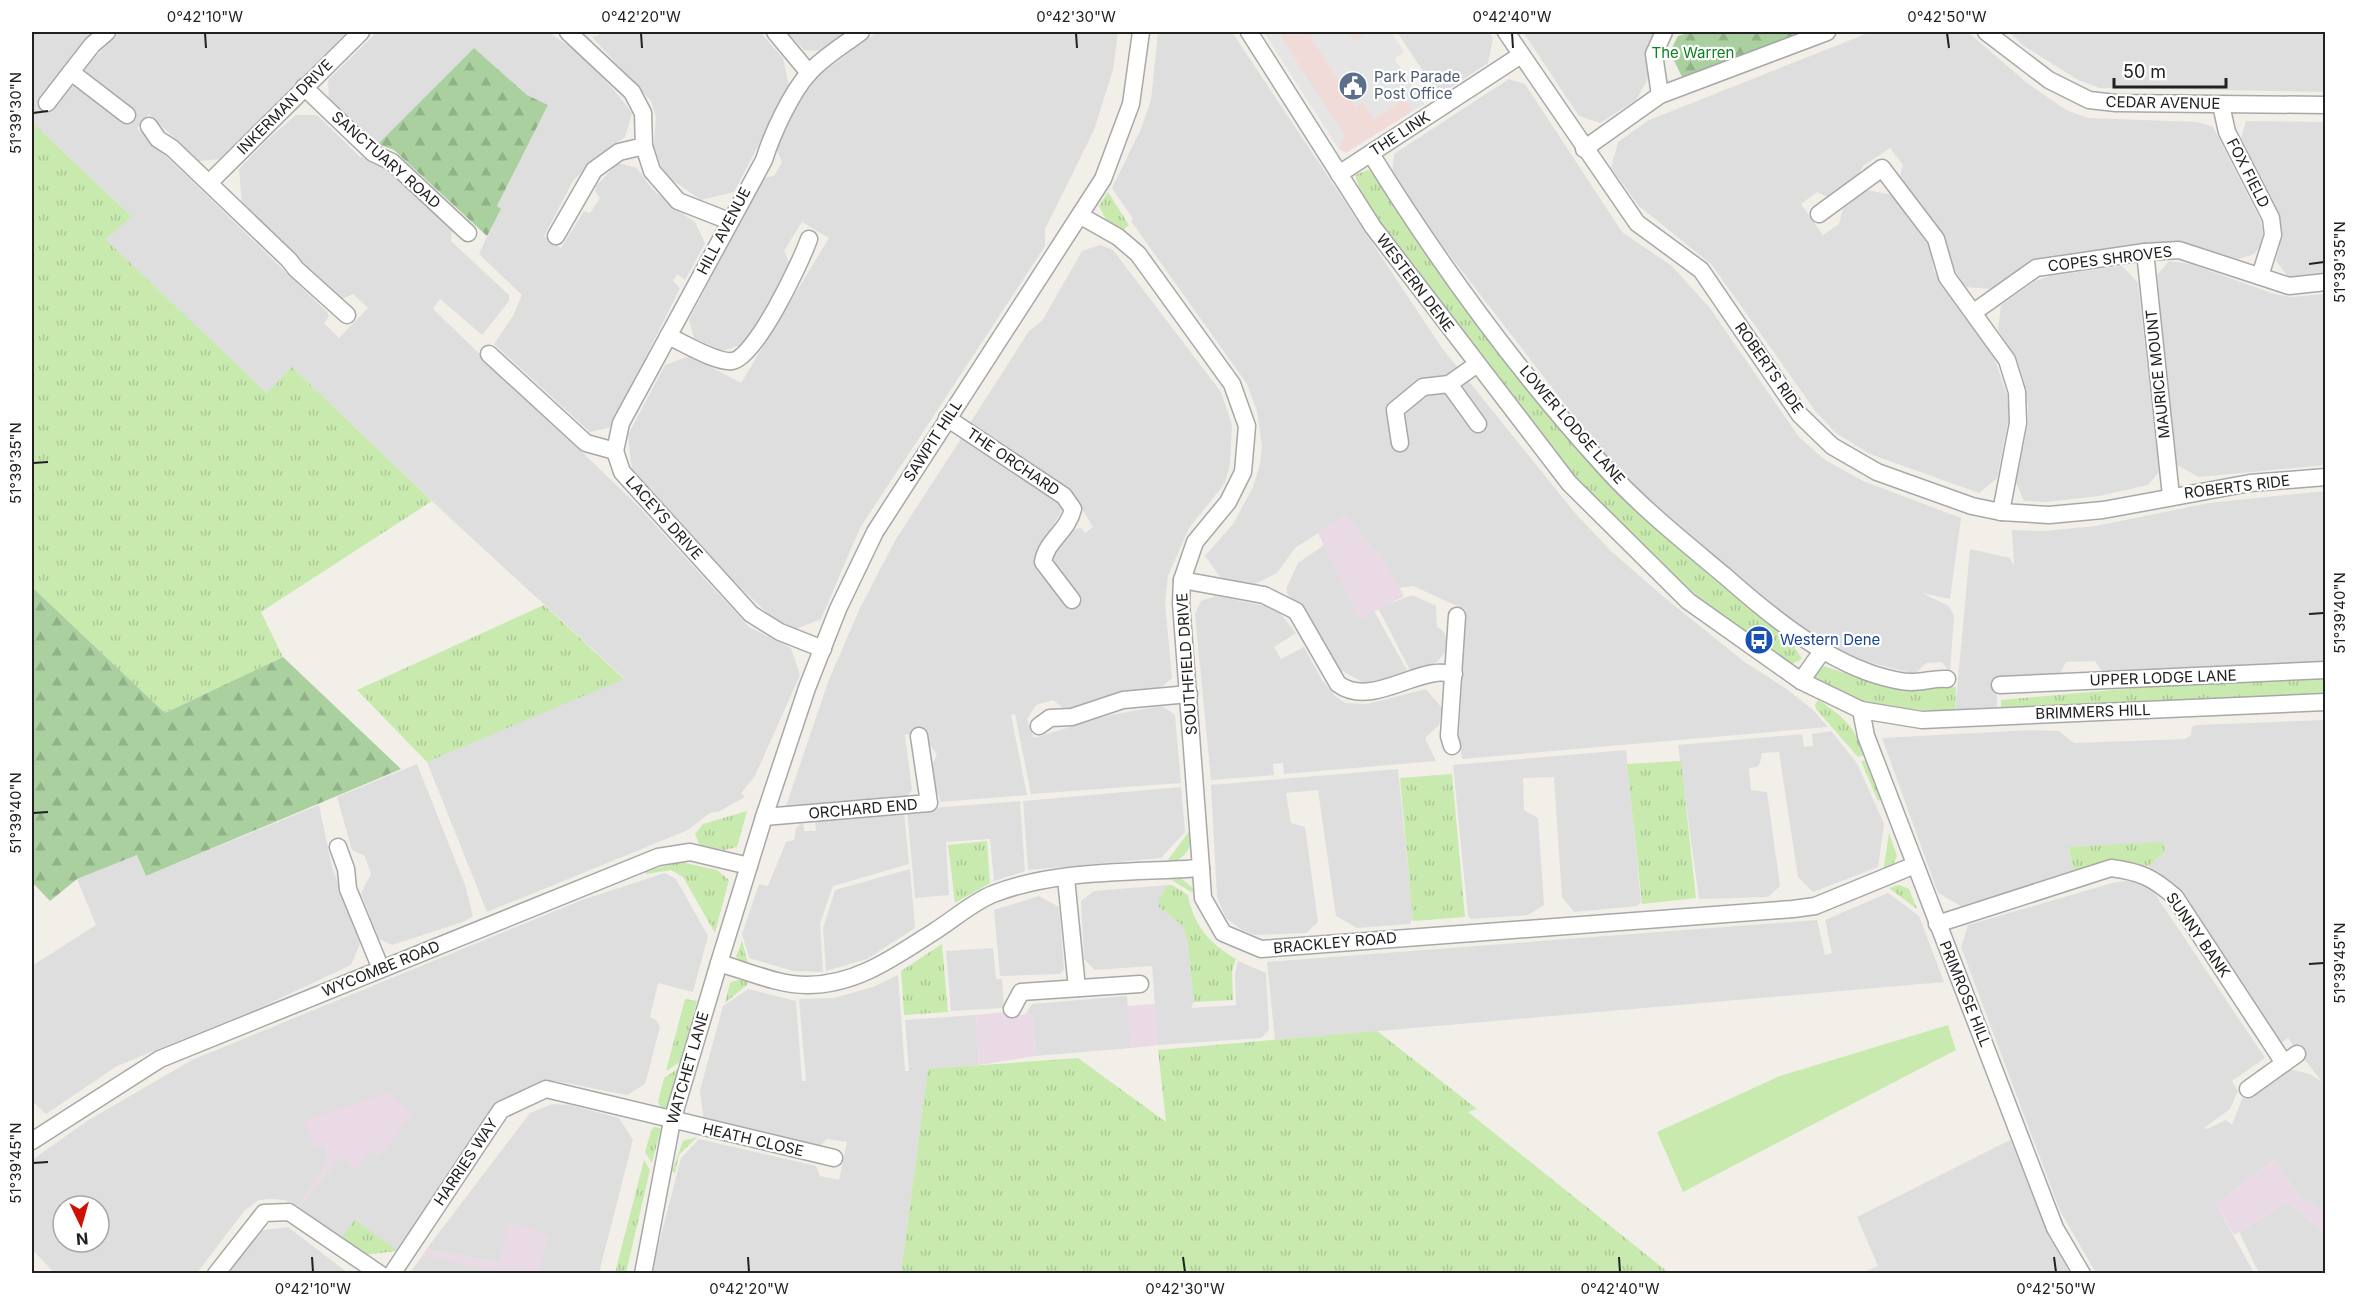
<svg xmlns="http://www.w3.org/2000/svg" width="2357" height="1305" viewBox="0 0 2357 1305" font-family="Inter,sans-serif">
<defs>
<pattern id="grass-tufts" width="24" height="20" patternUnits="userSpaceOnUse" patternTransform="scale(1.5)"><rect width="24" height="20" fill="#c8eaaf"/><path d="M3 7l-1-3M5 7V3M7 7l1-3M15 17l-1-3M17 17v-4M19 17l1-3" fill="none" stroke="#acc896"/></pattern>
<pattern id="forest-firs" width="22" height="20" patternUnits="userSpaceOnUse" patternTransform="scale(1.5)"><rect width="22" height="20" fill="#a9d09e"/><path d="M5 1l3.5 6h-7zM16 11l3.5 6h-7z" fill="#91b288"/></pattern>
</defs>
<rect width="100%" height="100%" fill="#f1efe8"/>
<g fill="#dfdede" fill-rule="evenodd">
<polygon points="33,32 100,32 56,98 74,85 133,110 83,69 120,32 347,32 220,159 199,161 149,114 137,128 327,312 329,316 324,323 339,338 368,308 353,294 340,300 242,204 239,169 266,141 296,115 317,115 359,156 381,165 452,227 451,241 509,295 509,301 482,335 440,299 433,309 637,505 749,627 791,648 800,675 755,776 741,793 745,797 718,812 710,813 688,830 487,912 427,762 624,678 450,518 293,368 267,393 104,239 131,216 32,122"/>
<polygon points="377,32 548,32 579,53 614,90 632,113 625,137 596,157 573,181 544,236 561,248 584,211 590,213 600,198 595,191 596,186 618,163 637,168 652,189 674,208 695,222 705,243 685,280 677,274 673,281 680,288 611,427 590,432 494,344 513,316 522,295 479,254 500,209 497,206 548,105 527,95 474,48 378,144 370,141 329,101 328,80"/>
<polygon points="598,32 760,32 783,58 789,86 734,192 701,200 668,177 661,166 654,146 656,117 651,101 592,37 601,34"/>
<polygon points="787,32 849,32 824,51 804,50"/>
<polygon points="877,32 1118,32 1113,70 1094,130 1045,229 1045,246 860,528 821,619 796,629 774,619 748,595 703,550 657,496 632,471 628,435 665,365 690,356 741,383 829,238 802,222 784,251 791,266 743,344 722,351 694,338 689,320 763,178 774,176 782,162 776,148 807,87 815,78"/>
<polygon points="1158,32 1232,32 1442,348 1575,513 1611,551 1665,598 1746,663 1788,690 1813,710 1828,727 1462,759 1459,740 1466,610 1413,586 1398,588 1379,552 1368,544 1346,515 1295,548 1277,573 1255,584 1220,577 1205,556 1233,524 1253,487 1260,464 1262,446 1257,411 1247,384 1131,221 1133,219 1112,188 1141,129 1151,100"/>
<polygon points="1397,32 1489,32 1493,38 1488,63 1439,95"/>
<polygon points="1523,32 1654,32 1647,50 1650,75 1636,100 1600,123 1579,116"/>
<polygon points="1871,32 1968,32 2027,83 2066,110 2088,118 2197,122 2213,127 2261,221 2263,234 2260,247 2254,254 2236,260 2201,248 2176,243 2027,267 1992,289 1965,287 1955,270 1945,238 1900,177 1903,165 1890,148 1863,166 1858,175 1828,197 1817,192 1801,204 1823,235 1839,224 1843,209 1867,190 1892,195 1929,246 1934,271 1944,289 1994,357 2007,395 2009,416 1997,478 1979,493 1870,454 1836,433 1816,412 1712,265 1639,206 1611,168 1618,142 1649,120"/>
<polygon points="2009,32 2325,32 2325,92 2100,88 2078,80 2024,46"/>
<polygon points="1509,79 1525,84 1622,232 1672,266 1709,307 1799,437 1825,460 1863,481 1961,518 1950,599 1922,593 1949,606 1954,616 1950,672 1942,662 1926,663 1915,674 1849,657 1791,620 1680,528 1605,456 1431,231 1392,174 1394,154"/>
<polygon points="2246,121 2325,122 2325,275 2289,278 2276,261 2280,245 2281,223 2241,138"/>
<polygon points="1100,245 1113,250 1221,392 1232,425 1230,464 1225,483 1189,528 1168,576 1165,603 1172,678 1159,689 1107,696 1065,710 1053,700 1036,705 1027,719 1034,738 1110,715 1162,706 1175,715 1181,783 1031,794 1015,714 1011,715 1027,795 940,802 939,795 932,788 930,770 937,754 919,732 905,735 912,790 907,796 786,806 828,682 860,608 896,539 964,434 1065,505 1035,556 1042,568 1077,606 1079,604 1055,570 1052,547 1075,529 1081,528 1085,533 1093,527 1073,493 970,423 1029,331 1042,321 1082,251"/>
<polygon points="2169,261 2191,264 2274,294 2291,297 2325,294 2325,465 2199,477 2177,465 2157,275"/>
<polygon points="2122,266 2138,283 2159,472 2148,485 2099,496 2046,502 2024,501 2016,482 2028,424 2028,405 2023,378 2017,360 1998,330 2001,305 2035,281 2050,276"/>
<polygon points="2325,491 2325,663 2104,674 2095,661 2066,662 2059,676 1995,678 1993,692 1997,692 1997,707 1955,712 1970,549 2010,558 2014,566 2012,530 2044,531 2096,526 2209,503"/>
<polygon points="1324,545 1360,619 1374,611 1409,674 1366,684 1337,668 1306,611 1288,595 1286,589 1298,563"/>
<polygon points="1412,595 1436,606 1437,627 1443,631 1448,641 1446,651 1437,662 1411,672 1378,608"/>
<polygon points="1216,596 1266,606 1280,613 1296,633 1274,647 1281,659 1304,647 1322,680 1335,696 1345,703 1367,704 1426,689 1442,708 1439,725 1425,738 1436,761 1284,774 1283,763 1273,764 1274,775 1211,780 1195,614 1201,601"/>
<polygon points="2325,720 2325,1212 2300,1197 2274,1160 2216,1204 2254,1273 2096,1273 2060,1211 1961,947 1968,925 2116,882 2128,881 2142,884 2155,894 2265,1058 2232,1081 2238,1091 2230,1109 2204,1128 2207,1129 2226,1120 2232,1125 2242,1099 2289,1069 2310,1074 2322,1082 2288,1038 2280,1043 2170,882 2148,866 2165,852 2068,848 2074,871 1961,906 1938,893 1882,738 2032,730 2059,731 2074,743 2185,739 2191,735 2192,727 2197,725"/>
<polygon points="1831,731 1857,763 1884,824 1878,867 1813,892 1798,877 1779,752 1762,753 1760,763 1757,767 1749,768 1751,790 1767,792 1780,886 1768,897 1699,899 1678,745 1802,734 1804,747 1813,746 1812,734"/>
<polygon points="1626,750 1641,902 1637,906 1574,912 1562,897 1554,777 1523,778 1524,810 1538,818 1544,905 1528,915 1471,919 1468,916 1453,765"/>
<polygon points="417,764 465,885 473,916 463,922 392,945 379,939 361,893 371,874 365,856 352,850 337,797"/>
<polygon points="1398,769 1413,918 1410,924 1357,928 1336,916 1318,790 1286,793 1291,823 1305,827 1318,922 1306,933 1255,935 1242,930 1226,918 1217,897 1211,785"/>
<polygon points="1181,787 1185,832 1161,858 1028,870 1023,801"/>
<polygon points="1020,801 1025,871 994,881 990,839 946,842 949,895 915,898 907,810"/>
<polygon points="319,805 332,867 360,944 351,965 257,1009 117,1066 46,1114 32,1101 32,966 96,925 77,879 137,855 146,876"/>
<polygon points="904,813 909,864 833,886 820,924 823,972 793,971 749,958 742,934 759,884 768,886 786,842 794,840 796,828 803,822 804,831 816,831 815,820"/>
<polygon points="910,869 915,928 867,959 826,971 823,928 835,890"/>
<path d="M 665,873 L 676,879 L 708,936 L 693,992 L 658,983 L 650,1017 L 656,1020 L 660,1027 L 645,1084 L 627,1095 L 556,1081 L 539,1083 L 523,1091 L 398,1251 L 341,1238 L 299,1207 L 340,1157 L 370,1150 L 380,1156 L 388,1093 L 314,1147 L 323,1145 L 326,1147 L 329,1162 L 298,1206 L 285,1200 L 270,1199 L 259,1200 L 245,1210 L 197,1273 L 54,1273 L 32,1249 L 32,1160 L 87,1121 L 192,1060 L 582,900 ZM 63,1206 L 99,1206 L 99,1242 L 63,1242 Z"/>
<polygon points="1167,885 1159,899 1159,907 1182,924 1187,937 1194,1002 1191,1008 1236,1005 1235,974 1238,961 1266,973 1269,1030 1261,1038 1158,1045 1152,966 1095,970 1084,959 1081,901 1094,891"/>
<polygon points="1888,893 1919,916 1944,982 1275,1040 1267,962 1817,920 1825,955 1832,953 1825,920"/>
<polygon points="1039,896 1059,907 1064,969 1060,974 1000,976 994,910"/>
<polygon points="993,948 996,979 1002,979 1004,1008 951,1011 946,951"/>
<polygon points="898,975 905,1071 909,1071 905,1020 976,1015 979,1065 928,1070 901,1273 651,1274 681,1158 699,1139 816,1166 820,1176 839,1180 847,1142 827,1139 818,1148 704,1123 700,1090 723,1006 748,989 796,1001 802,1081 806,1081 799,999 834,998 873,987"/>
<polygon points="1127,996 1131,1048 1035,1056 1033,1015 1025,1015 1032,1004"/>
<polygon points="552,1104 570,1105 619,1118 633,1140 599,1273 538,1273 548,1236 510,1223 499,1263 431,1250 428,1247 530,1113"/>
<polygon points="2012,1139 2049,1237 2070,1273 1861,1273 1878,1266 1857,1217"/>
<polygon points="2282,1205 2292,1205 2323,1232 2325,1269 2317,1273 2259,1273 2239,1232"/>
<polygon points="288,1227 348,1273 225,1274 257,1231"/>
<polygon points="423,1255 504,1272 504,1273 409,1274"/>
</g>
<polygon fill="#f1dbd8" points="1264,32 1391,32 1404,52 1394,59 1424,104 1346,153 1339,149"/>
<g fill="#eadae6">
<polygon points="1346,515 1368,544 1379,552 1404,596 1360,619 1318,533"/>
<polygon points="1155,1004 1158,1045 1131,1048 1127,1006"/>
<polygon points="1004,1012 1005,1016 1033,1014 1035,1056 979,1065 976,1015"/>
<polygon points="388,1093 412,1113 380,1156 370,1150 356,1169 340,1157 299,1207 298,1206 329,1162 326,1147 323,1145 314,1147 304,1120"/>
<polygon points="2274,1160 2300,1197 2325,1212 2323,1232 2292,1205 2282,1205 2234,1235 2216,1204"/>
<polygon points="509,1223 538,1230 538,1232 548,1236 538,1273 504,1273 423,1255 428,1247 431,1250 498,1263"/>
</g>
<g fill="url(#grass-tufts)">
<polygon points="32,122 132,217 105,239 267,393 292,367 432,501 261,612 283,657 165,713 32,587"/>
<polygon points="1368,170 1376,173 1661,533 1709,575 1788,636 1802,659 1790,665 1733,626 1670,573 1579,486 1414,270 1362,196 1355,175"/>
<polygon points="1108,192 1129,225 1121,232 1106,220 1099,206"/>
<polygon points="544,605 624,679 427,762 357,690"/>
<path d="M 1824,666 L 1889,688 L 1956,687 L 1955,712 C 1931,711 1819,704 1815,675 Z"/>
<polygon points="2325,678 2325,700 2001,707 2001,700 2147,687"/>
<path d="M 1818,700 C 1845,717 1853,726 1865,755 L 1858,757 L 1816,709 L 1815,705 Z"/>
<polygon points="1867,760 1883,798 1878,801 1861,761"/>
<polygon points="1681,761 1696,898 1642,904 1627,764"/>
<polygon points="1452,774 1465,917 1413,921 1400,778"/>
<polygon points="747,811 737,847 724,850 700,846 695,834 703,824"/>
<path d="M 1193,826 C 1192,848 1187,860 1165,864 Z"/>
<polygon points="1889,833 1897,856 1893,865 1883,873"/>
<polygon points="987,841 990,883 955,903 948,845"/>
<polygon points="2163,842 2165,852 2148,866 2125,862 2074,871 2068,847"/>
<polygon points="681,862 717,870 729,880 715,933 683,877 671,870 646,874 645,871"/>
<polygon points="1170,879 1182,879 1196,891 1191,892"/>
<path d="M 1167,885 L 1172,885 L 1188,895 C 1193,925 1210,944 1236,959 L 1232,971 L 1233,1000 L 1194,1002 L 1187,938 L 1182,925 L 1159,907 L 1159,899 Z"/>
<polygon points="1899,885 1909,889 1917,909 1889,888"/>
<polygon points="742,941 748,963 791,975 814,977 806,981 739,962 736,956"/>
<polygon points="942,944 948,1012 904,1015 901,971"/>
<polygon points="737,980 747,980 748,984 725,1003 730,983"/>
<polygon points="685,999 697,1001 680,1062 666,1071"/>
<polygon points="1377,1031 1477,1109 1468,1112 1669,1273 901,1273 928,1069 1078,1058 1166,1122 1158,1050"/>
<polygon points="679,1068 668,1110 662,1110 658,1102 664,1078"/>
<polygon points="654,1127 661,1128 652,1163 645,1152 651,1131"/>
<polygon points="697,1137 679,1155 675,1173 672,1171 683,1141"/>
<polygon points="644,1160 650,1170 626,1273 615,1273"/>
<polygon points="355,1220 398,1251 362,1255 341,1238"/>
</g>
<g fill="url(#forest-firs)">
<polygon points="1692,32 1806,32 1683,79 1670,52 1678,36"/>
<polygon points="474,48 527,95 548,105 497,206 501,209 487,236 394,150 378,144"/>
<polygon points="32,587 165,713 283,657 401,769 146,876 137,855 77,879 50,901 32,882"/>
</g>
<polygon fill="#c8eaaf" points="1948,1025 1956,1050 1683,1192 1657,1132 1780,1076"/>
<g fill="#e5e5e5">
<polygon points="1264,32 1278,32 1345,136 1339,149"/>
<polygon points="1319,32 1348,32 1354,41 1369,32 1391,32 1404,52 1394,59 1424,104 1413,111 1404,99 1374,119 1363,103 1356,107 1310,37"/>
</g>
<g fill="none" stroke-linecap="round" stroke-linejoin="round">
<g stroke="#a8a8a8" stroke-width="19">
<g id="minor">
<polyline points="107,32 92,45 71,72 127,115"/>
<polyline points="568,32 632,92 643,113 644,146 652,171 678,201 729,221"/>
<polyline points="775,32 809,73"/>
<polyline points="1249,32 1373,227 1569,483 1688,601 1801,681 1861,710 1922,720 2326,702"/>
<polyline points="1506,32 1637,223 1701,270 1800,415 1832,446 1877,472 1972,506 2001,512 2049,515 2103,510 2250,483 2326,477"/>
<polyline points="1986,32 2049,80 2089,100 2116,103 2326,105"/>
<polyline points="304,87 373,153 392,162 468,233"/>
<polyline points="1660,95 1654,54 1664,32"/>
<polyline points="47,103 71,72"/>
<polyline points="2221,105 2227,132 2271,218 2273,235 2260,276"/>
<polyline points="149,126 158,139 172,148 289,260 296,269 347,315"/>
<polyline points="1584,149 1660,95 1827,32"/>
<path d="M 1371,154 C 1438,262 1515,368 1601,463 C 1638,505 1682,540 1725,576 C 1768,614 1820,657 1876,675 C 1886,678 1901,682 1911,682 C 1924,682 1935,678 1947,679"/>
<polyline points="1339,174 1521,55"/>
<polyline points="209,183 361,32"/>
<polyline points="1819,214 1882,168 1936,239 1947,277 2007,360 2017,392 2018,423 2001,512"/>
<polyline points="1081,216 1118,237 1138,254 1232,384 1247,426 1243,472 1228,502 1195,542 1182,580 1181,603 1201,868"/>
<polyline points="556,236 594,170 619,152 644,146"/>
<polyline points="2145,252 2171,496"/>
<polyline points="1974,312 2036,268 2145,252 2179,250 2289,286 2326,282"/>
<path d="M 668,336 C 684,343 716,363 732,361 C 755,359 801,262 809,239"/>
<polyline points="489,354 586,443 615,451 622,472 751,614 780,632 823,649"/>
<polyline points="1449,384 1478,424"/>
<path d="M 947,418 L 1064,496 L 1073,509 C 1068,531 1046,541 1043,562 L 1072,600"/>
<polyline points="1400,443 1395,410 1423,387 1449,384 1476,365"/>
<path d="M 615,451 L 621,423 L 764,160 C 772,134 791,93 809,73 C 823,57 844,45 861,32"/>
<path d="M 1182,580 L 1264,595 L 1296,611 L 1338,684 C 1367,705 1404,677 1435,673 C 1441,672 1448,673 1454,674"/>
<polyline points="1801,681 1823,650"/>
<polyline points="2000,685 2326,670"/>
<polyline points="1861,710 1866,736 2055,1228 2082,1274"/>
<polyline points="1039,726 1050,718 1072,717 1123,700 1189,694"/>
<polyline points="1452,746 1449,736 1457,616"/>
<polyline points="764,817 929,803 919,736"/>
<polyline points="338,847 346,869 348,889 381,969"/>
<polyline points="1066,878 1077,988"/>
<path d="M 1937,924 L 2111,868 C 2141,872 2152,877 2175,897 L 2284,1063"/>
<path d="M 719,963 C 747,971 778,985 807,985 C 857,985 896,956 935,931 C 954,919 973,902 993,894 C 1057,869 1133,873 1201,868 L 1203,898 L 1223,933 L 1261,949 L 1793,909 L 1815,906 L 1915,865"/>
<polyline points="1012,1009 1021,992 1140,984"/>
<polyline points="2248,1089 2297,1054"/>
<polyline points="32,1141 160,1059 658,857 690,852 749,866"/>
<polyline points="216,1274 264,1213 289,1212 380,1274"/>
<polyline points="392,1274 501,1110 546,1089 834,1158"/>
<polyline points="643,1274 672,1121 719,963 764,817 807,688 838,609 875,532 1103,179 1131,104 1141,32"/>
</g>
</g>
<use href="#minor" stroke="#fff" stroke-width="16"/>
</g>
<path fill="none" stroke="#212121" stroke-width="2" d="M 205,33 L 206,48M 641,33 L 642,48M 1076,33 L 1077,48M 1512,33 L 1513,48M 1947,33 L 1949,48M 33,113 L 48,111M 2309,264 L 2324,262M 33,463 L 48,462M 2309,614 L 2324,613M 33,813 L 48,812M 2309,964 L 2324,963M 33,1163 L 48,1162M 312,1257 L 313,1272M 748,1257 L 749,1272M 1183,1257 L 1185,1272M 1619,1257 L 1620,1272M 2054,1257 L 2056,1272"/>
<defs>
<g id="civic-disc" transform="scale(1.5)"><circle r="9.5" fill="#5c6f8a" stroke="#fff"/><path d="M-.6-6.5H3V-4.5H.6V-3L4-1V1h2V6H-6V1h2V-1L-.6-3ZM-1.2 2.5V6h2.4V2.5Z" fill="#fff"/></g>
<g id="bus-disc" transform="scale(1.5)"><circle r="9.5" fill="#1a4fb4" stroke="#fff"/><path d="M-5-6H5V4H4V6H2V4H-2V6H-4V4H-5ZM-3.5-4V0h7V-4ZM-3.5 1.2v1.5H-2V1.2ZM2 1.2v1.5H3.5V1.2Z" fill="#fff"/></g>
</defs>
<g fill-rule="evenodd">
<use href="#civic-disc" x="1353" y="86"/>
<use href="#bus-disc" x="1759" y="640"/>
</g>
<g text-anchor="middle" stroke-width="4.5" stroke-linejoin="round" paint-order="stroke">
<g font-size="15" fill="#0d821e" stroke="#fff">
<text x="1693" y="58">The Warren</text>
</g>
<g font-size="15" fill="#4e5e75" stroke="#fff" text-anchor="start">
<text x="1374" y="82">Park Parade<tspan x="1374" dy="17">Post Office</tspan></text>
</g>
<g font-size="15" fill="#212121" stroke="#fff">
<text transform="translate(2163 103) rotate(1)" y="5">CEDAR AVENUE</text>
<text transform="translate(285 107) rotate(-45)" y="5">INKERMAN DRIVE</text>
<text transform="translate(1400 134) rotate(-33)" y="5">THE LINK</text>
<text transform="translate(386 160) rotate(41)" y="5">SANCTUARY ROAD</text>
<text transform="translate(2248 173) rotate(63)" y="5">FOX FIELD</text>
<text transform="translate(724 231) rotate(-62)" y="5">HILL AVENUE</text>
<text transform="translate(2110 259) rotate(-7)" y="5">COPES SHROVES</text>
<text transform="translate(1415 283) rotate(53)" y="5">WESTERN DENE</text>
<text transform="translate(1769 368) rotate(55)" y="5">ROBERTS RIDE</text>
<text transform="translate(2158 374) rotate(-96)" y="5">MAURICE MOUNT</text>
<text transform="translate(1572 425) rotate(49)" y="5">LOWER LODGE LANE</text>
<text transform="translate(933 441) rotate(-57)" y="5">SAWPIT HILL</text>
<text transform="translate(1013 462) rotate(34)" y="5">THE ORCHARD</text>
<text transform="translate(2237 487) rotate(-7)" y="5">ROBERTS RIDE</text>
<text transform="translate(664 518) rotate(48)" y="5">LACEYS DRIVE</text>
<text transform="translate(1187 664) rotate(-94)" y="5">SOUTHFIELD DRIVE</text>
<text transform="translate(2163 678) rotate(-2)" y="5">UPPER LODGE LANE</text>
<text transform="translate(2093 712) rotate(-2)" y="5">BRIMMERS HILL</text>
<text transform="translate(863 809) rotate(-5)" y="5">ORCHARD END</text>
<text transform="translate(2198 935) rotate(55)" y="5">SUNNY BANK</text>
<text transform="translate(1335 943) rotate(-5)" y="5">BRACKLEY ROAD</text>
<text transform="translate(381 969) rotate(-22)" y="5">WYCOMBE ROAD</text>
<text transform="translate(1965 994) rotate(68)" y="5">PRIMROSE HILL</text>
<text transform="translate(688 1068) rotate(-74)" y="5">WATCHET LANE</text>
<text transform="translate(753 1140) rotate(13)" y="5">HEATH CLOSE</text>
<text transform="translate(466 1162) rotate(-56)" y="5">HARRIES WAY</text>
</g>
<g font-size="15" fill="#164399" stroke="#fff" text-anchor="start">
<text x="1780" y="645">Western Dene</text>
</g>
</g>
<rect width="2357" height="1305" fill="none" stroke="#ffffff" stroke-width="66"/>
<g transform="translate(81 1224) rotate(175)"><circle r="28" fill="#ffffff" stroke="#a6a6a6" stroke-width="1.5"/>
<path d="M0-4.5L10 22L0 15L-10 22Z" fill="#d10f02"/>
<text y="-9" font-size="16" font-weight="bold" text-anchor="middle" fill="#212121">N</text>
</g>
<path d="M2114 78v9h112v-9" fill="none" stroke="#212121" stroke-width="3"/>
<text x="2123" y="78" font-size="18" fill="#212121" stroke="#ffffff" stroke-width="4.5" paint-order="stroke">50 m</text>
<rect x="33" y="33" width="2291" height="1239" fill="none" stroke="#212121" stroke-width="2"/>
<g font-size="15" text-anchor="middle" fill="#212121">
<text x="205" y="22">0°42'10"W</text>
<text x="641" y="22">0°42'20"W</text>
<text x="1076" y="22">0°42'30"W</text>
<text x="1512" y="22">0°42'40"W</text>
<text x="1947" y="22">0°42'50"W</text>
<text transform="translate(16 113) rotate(-90)" y="5">51°39'30"N</text>
<text transform="translate(2340 262) rotate(-90)" y="5">51°39'35"N</text>
<text transform="translate(16 463) rotate(-90)" y="5">51°39'35"N</text>
<text transform="translate(2340 613) rotate(-90)" y="5">51°39'40"N</text>
<text transform="translate(16 813) rotate(-90)" y="5">51°39'40"N</text>
<text transform="translate(2340 963) rotate(-90)" y="5">51°39'45"N</text>
<text transform="translate(16 1163) rotate(-90)" y="5">51°39'45"N</text>
<text x="313" y="1294">0°42'10"W</text>
<text x="749" y="1294">0°42'20"W</text>
<text x="1185" y="1294">0°42'30"W</text>
<text x="1620" y="1294">0°42'40"W</text>
<text x="2056" y="1294">0°42'50"W</text>
</g>
</svg>
